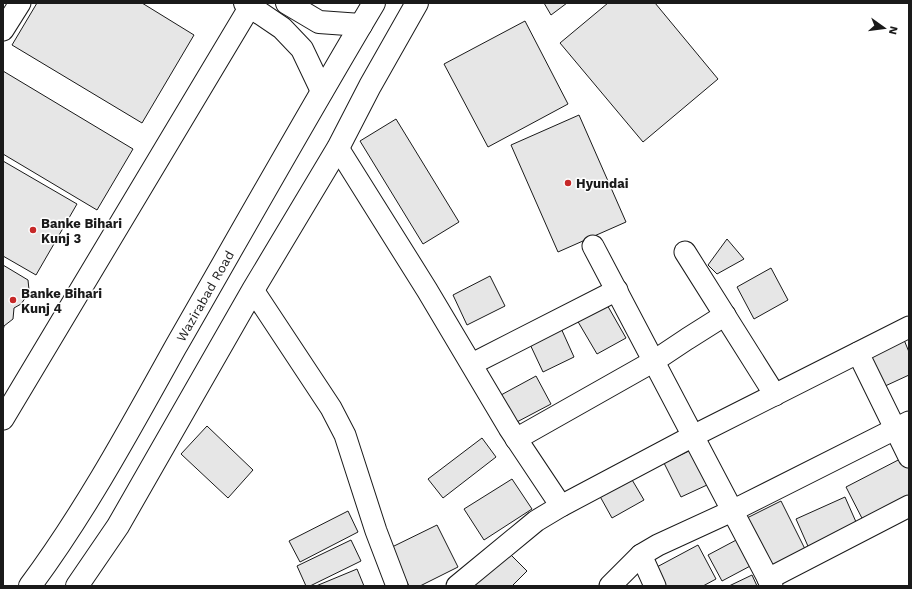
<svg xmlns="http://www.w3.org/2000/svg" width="912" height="589" viewBox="0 0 912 589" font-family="'Work Sans',sans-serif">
<rect width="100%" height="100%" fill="#fff"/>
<g fill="#e6e6e6" stroke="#1a1a1a">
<polygon points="37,3 142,3 194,35 142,123 12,45"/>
<polygon points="544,3 567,3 551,15"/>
<polygon points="608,3 655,3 718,79 643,142 560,43"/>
<polygon points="525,21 568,104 488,147 444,64"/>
<polygon points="3,71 133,149 97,210 3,154"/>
<polygon points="579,115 626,222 558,252 511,145"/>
<polygon points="396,119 459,222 423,244 360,141"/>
<polygon points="3,161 77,204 36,275 3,256"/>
<polygon points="727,239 744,259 717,274 708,265"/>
<polygon points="3,265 28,280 29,290 26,297 21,304 14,308 13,319 4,326 3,331"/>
<polygon points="771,268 788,300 754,319 737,287"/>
<polygon points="490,276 505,306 467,325 453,295"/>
<polygon points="606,303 626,338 597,354 577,320"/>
<polygon points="560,326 574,357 543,372 528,340"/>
<polygon points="902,335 909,352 909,375 883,387 867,351"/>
<polygon points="536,376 551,404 515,423 501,395"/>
<polygon points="207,426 253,470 228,498 181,454"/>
<polygon points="482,438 496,457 443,498 428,479"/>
<polygon points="691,450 707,485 681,497 664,463"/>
<polygon points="904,457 909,467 909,503 866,526 846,487"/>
<polygon points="628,473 644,500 612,518 597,491"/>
<polygon points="512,479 532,509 484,540 464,509"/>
<polygon points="845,497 860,531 811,553 796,519"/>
<polygon points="781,501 807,553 771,572 745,519"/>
<polygon points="348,511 358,532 300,562 289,541"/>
<polygon points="437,525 458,567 420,586 409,586 390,548"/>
<polygon points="740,538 754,564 722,581 708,555"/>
<polygon points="351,540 361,561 310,586 306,586 297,566"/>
<polygon points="698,545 716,579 703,586 665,586 655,568"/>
<polygon points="508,552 527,571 512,586 474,586"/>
<polygon points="357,569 364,586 316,586"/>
<polygon points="752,575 757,586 729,586"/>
</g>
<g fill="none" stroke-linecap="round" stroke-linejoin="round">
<g stroke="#1a1a1a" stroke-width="23">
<g id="minor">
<polyline points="3,30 20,3"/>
<polyline points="338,148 427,290 509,428 561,506"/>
<polyline points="593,246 772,586"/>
<polyline points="685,252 775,395"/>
<polyline points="253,290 331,408 345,435 376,531 397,586"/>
<polyline points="858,353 909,457"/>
<polyline points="472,364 617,290"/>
<polyline points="3,419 252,3"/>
<polyline points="516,439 654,361 687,339 725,315"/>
<polyline points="641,555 655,586"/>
<polyline points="768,579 909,506"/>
<polyline points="457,586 536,521 561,506 693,436 909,327"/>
<polyline points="610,586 641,555 658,545 732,511 909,422"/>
</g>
</g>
<g stroke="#1a1a1a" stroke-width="24">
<g id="tertiary">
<polyline points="245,3 282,28 302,49 322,91"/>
<polyline points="287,3 319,22 361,25"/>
</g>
</g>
<g stroke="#1a1a1a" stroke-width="24">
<g id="trunk">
<path id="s1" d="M 30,586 C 85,512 130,429 175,348 C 241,233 306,117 374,3"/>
<polyline points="77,586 118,526 253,290 338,148 370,86 417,3"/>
</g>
</g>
<use href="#minor" stroke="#fff" stroke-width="21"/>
<use href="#tertiary" stroke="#fff" stroke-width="22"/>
<use href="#trunk" stroke="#fff" stroke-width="22"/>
</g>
<g fill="#c62828" stroke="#fff" stroke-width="1.5">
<circle cx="568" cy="183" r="4"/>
<circle cx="33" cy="230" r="4"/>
<circle cx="13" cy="300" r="4"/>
</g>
<g text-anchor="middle" stroke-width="3" stroke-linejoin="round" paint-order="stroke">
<g font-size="13" font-weight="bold" fill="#1a1a1a" stroke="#fff" text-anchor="start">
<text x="576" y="188">Hyundai</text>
<text x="41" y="228">Banke Bihari<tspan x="41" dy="15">Kunj 3</tspan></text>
<text x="21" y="298">Banke Bihari<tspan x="21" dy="15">Kunj 4</tspan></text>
</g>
<g font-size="13" fill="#1a1a1a" stroke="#fff">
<text dy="5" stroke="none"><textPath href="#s1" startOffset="339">Wazirabad Road</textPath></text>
</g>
</g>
<rect width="912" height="589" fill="none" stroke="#1a1a1a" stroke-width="8"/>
<g transform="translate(884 28) rotate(104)" stroke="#ffffff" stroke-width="3" paint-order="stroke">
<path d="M0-3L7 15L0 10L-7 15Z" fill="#1a1a1a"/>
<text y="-6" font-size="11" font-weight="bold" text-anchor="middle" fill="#1a1a1a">N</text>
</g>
</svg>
